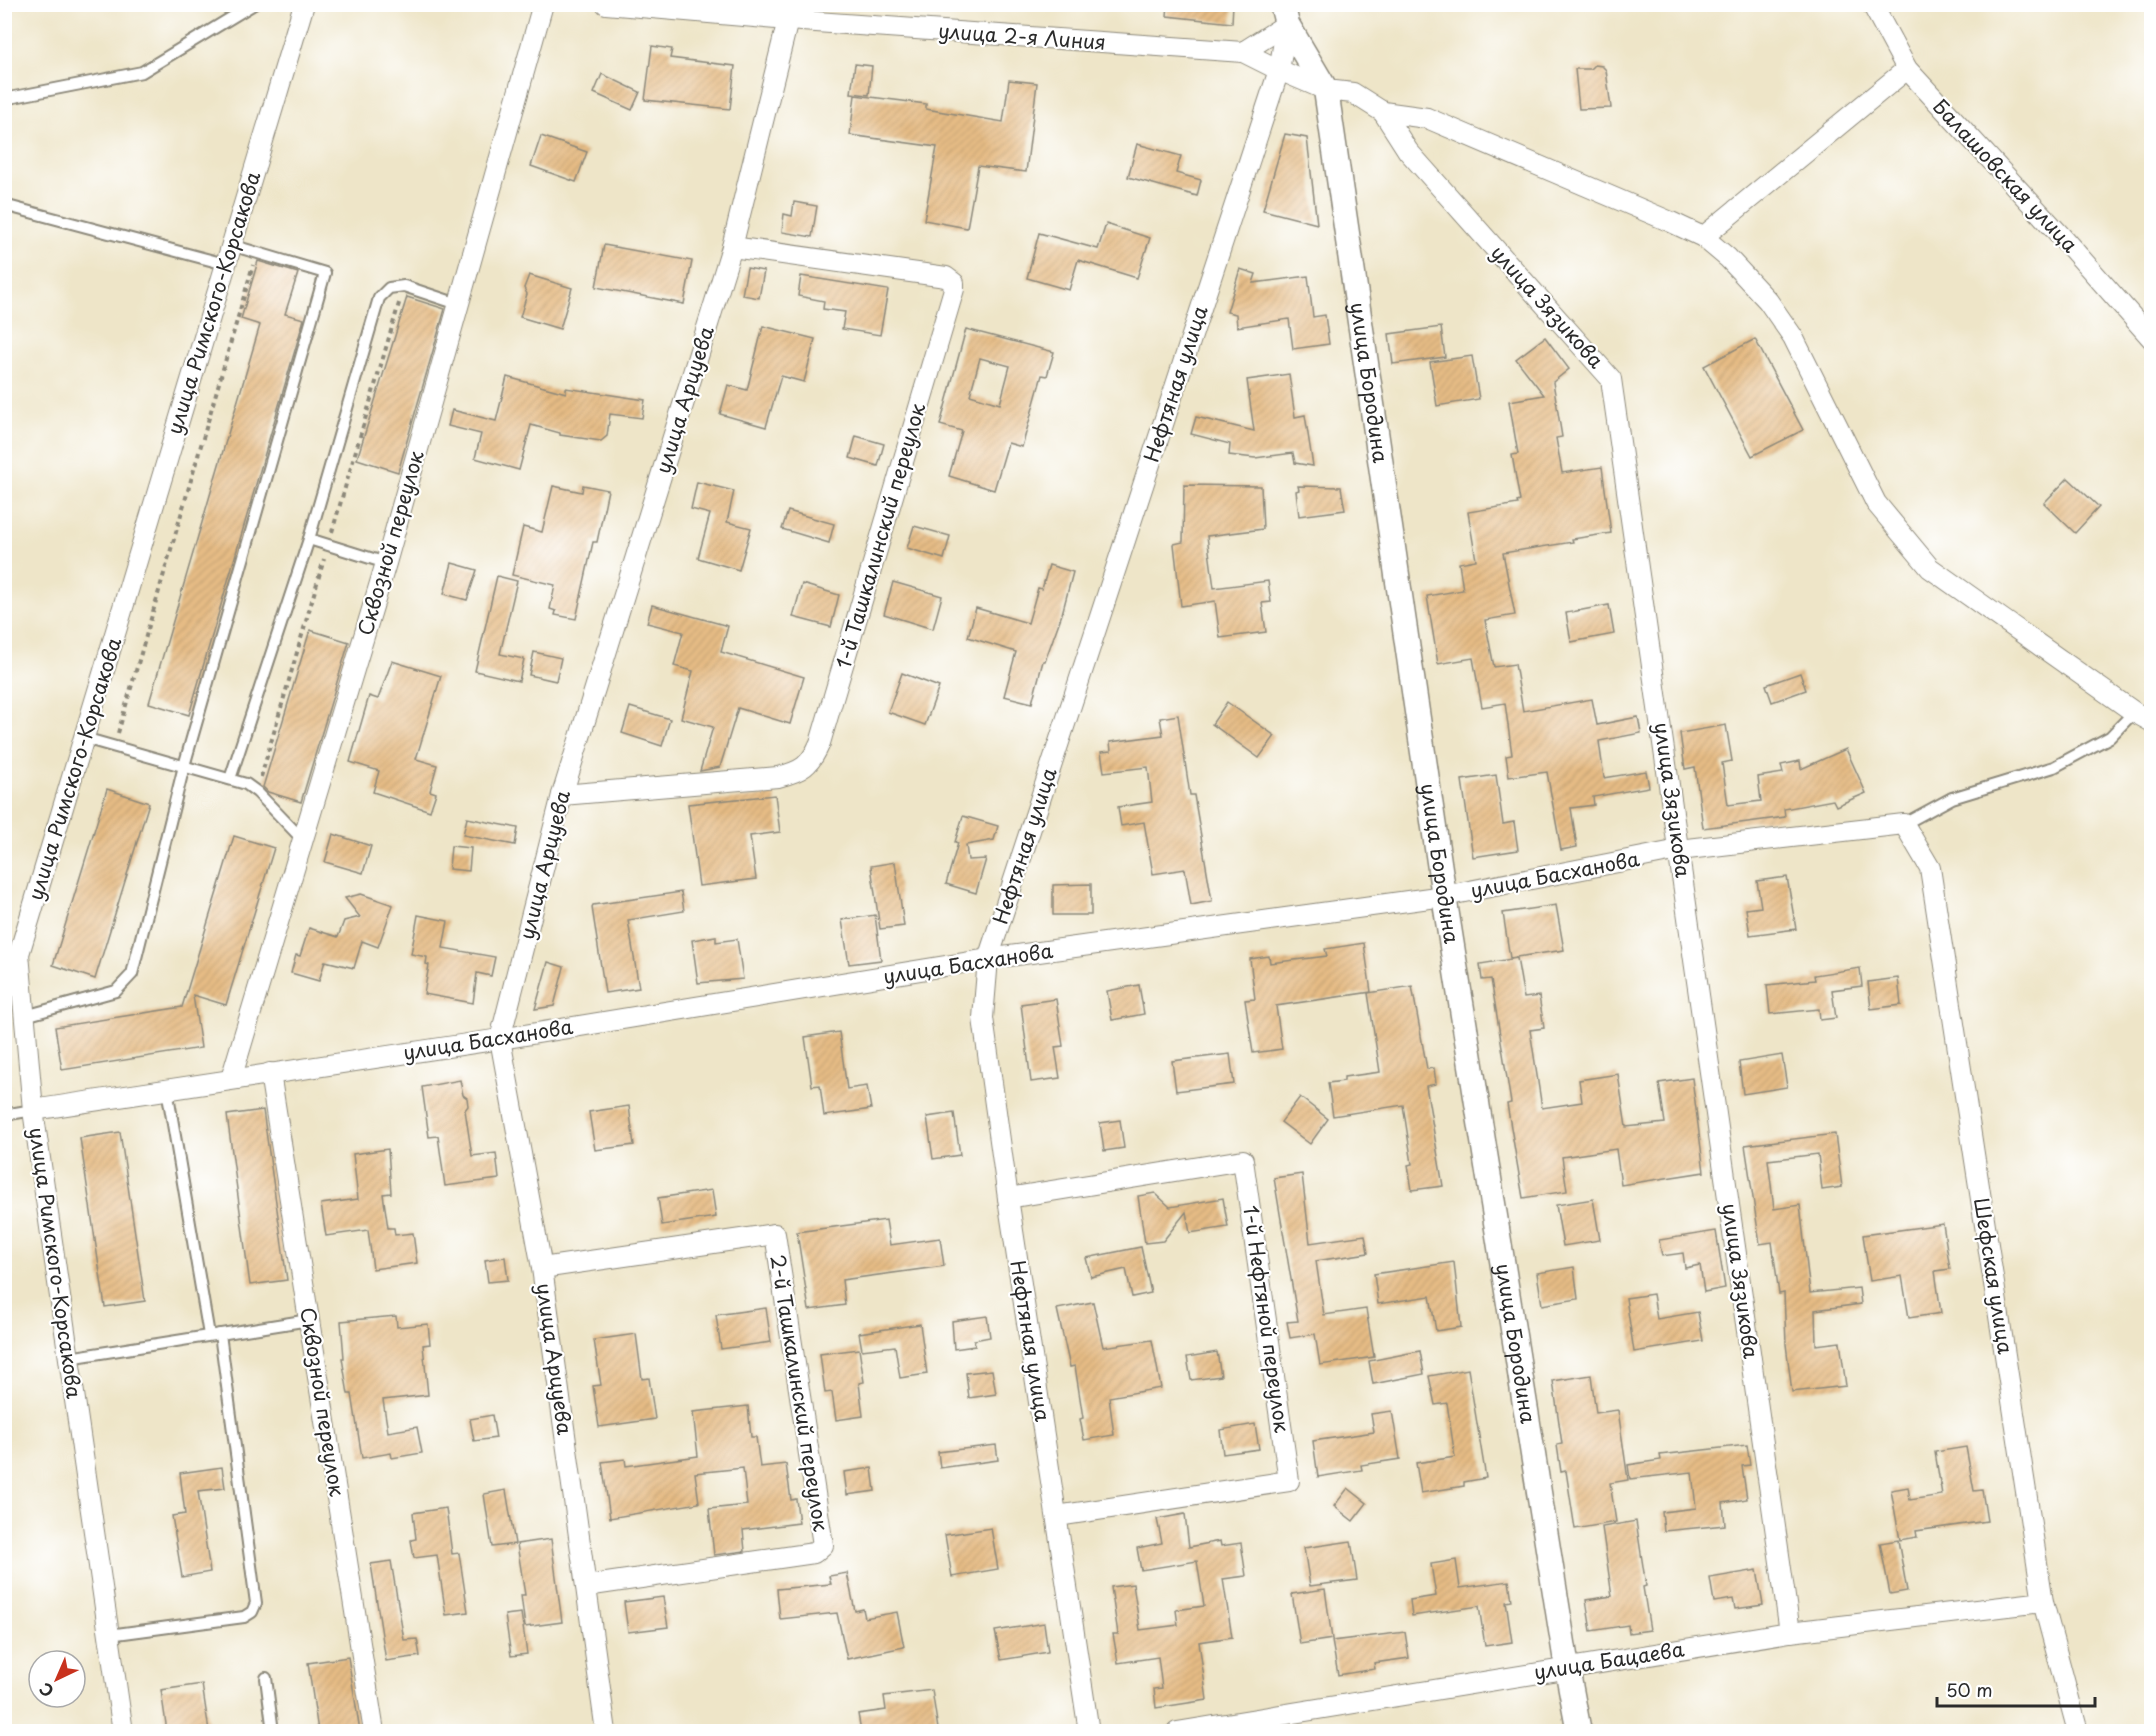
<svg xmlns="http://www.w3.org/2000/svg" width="2156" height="1736" viewBox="0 0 2156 1736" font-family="'Playpen Sans',sans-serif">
<defs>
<pattern id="building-hatch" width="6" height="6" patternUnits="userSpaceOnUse" patternTransform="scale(1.5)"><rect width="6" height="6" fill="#e6bc85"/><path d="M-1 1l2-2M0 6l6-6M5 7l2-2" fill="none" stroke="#c5a273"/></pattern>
</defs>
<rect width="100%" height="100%" fill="#fff"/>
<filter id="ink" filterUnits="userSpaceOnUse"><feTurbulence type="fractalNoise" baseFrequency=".0167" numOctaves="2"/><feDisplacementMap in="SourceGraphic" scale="12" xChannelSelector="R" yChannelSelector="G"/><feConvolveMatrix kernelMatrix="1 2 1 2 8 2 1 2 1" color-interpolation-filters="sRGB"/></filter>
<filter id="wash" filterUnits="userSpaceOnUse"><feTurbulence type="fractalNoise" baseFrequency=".008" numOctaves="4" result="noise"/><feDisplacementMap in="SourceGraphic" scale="24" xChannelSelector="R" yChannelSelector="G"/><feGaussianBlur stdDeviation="1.35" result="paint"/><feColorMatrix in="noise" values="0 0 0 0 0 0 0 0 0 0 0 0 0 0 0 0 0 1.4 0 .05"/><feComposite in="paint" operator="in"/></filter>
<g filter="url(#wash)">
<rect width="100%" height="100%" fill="#eee5c8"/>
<g id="blocks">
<g fill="url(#building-hatch)" fill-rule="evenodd">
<polygon points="1168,4 1233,4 1232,23 1167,16"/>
<polygon points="652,46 672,49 670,58 735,66 730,109 645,100"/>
<polygon points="855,64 872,66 869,95 851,93"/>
<polygon points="1595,65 1602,66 1606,70 1611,108 1579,109 1575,69 1591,69"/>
<polygon points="602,74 640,92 632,110 594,93"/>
<polygon points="1009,80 1037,83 1026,172 978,166 967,228 924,220 937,147 850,135 855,95 926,104 926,109 1003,122"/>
<polygon points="1285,134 1307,138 1317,224 1263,210"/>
<polygon points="541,136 587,152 576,182 531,166"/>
<polygon points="1137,144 1181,156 1176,173 1201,180 1197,196 1128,177"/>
<polygon points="794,202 817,206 812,237 782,232 784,214 792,216"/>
<polygon points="1106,224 1150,238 1137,278 1078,260 1069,290 1027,278 1039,233 1098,249"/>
<polygon points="604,245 692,261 684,304 596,287"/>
<polygon points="258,261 298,273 285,314 304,319 189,715 149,703 260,325 241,319"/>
<polygon points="747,268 764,271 759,298 742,295"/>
<polygon points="1240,269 1256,274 1253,283 1308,276 1313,317 1325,315 1329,344 1293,349 1289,319 1237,327 1236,314 1227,312"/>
<polygon points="529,275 572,288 560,329 520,317 527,294 524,288"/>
<polygon points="801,276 888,290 880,335 842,329 845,312 823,309 824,301 798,296"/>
<polygon points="407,297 445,309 398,472 357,459"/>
<polygon points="763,326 815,339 804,382 781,376 766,427 720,414 728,385 747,390"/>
<polygon points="1441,327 1445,357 1393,364 1389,334"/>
<path d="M 966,329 L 1054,352 L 1047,376 L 1042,375 L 1022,447 L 1008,443 L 994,490 L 949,476 L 962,431 L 940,425 ZM 980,358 L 1010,366 L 1000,404 L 970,395 Z"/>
<polygon points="1545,337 1569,369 1553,382 1562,437 1556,438 1562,473 1602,467 1611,533 1572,539 1573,542 1503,553 1515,615 1485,620 1494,667 1515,664 1523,711 1592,699 1597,725 1638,717 1641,733 1599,741 1604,778 1646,771 1649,787 1593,797 1594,805 1571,808 1577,847 1561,850 1547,772 1509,777 1506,756 1512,755 1505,703 1482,707 1473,658 1438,664 1427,596 1463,590 1459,563 1476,560 1468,512 1518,504 1517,502 1520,501 1512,455 1518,454 1509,401 1544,395 1516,359"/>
<polygon points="1755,339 1803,430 1752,456 1704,366"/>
<polygon points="1472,356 1479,399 1437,406 1430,362"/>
<polygon points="1289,374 1295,417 1305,415 1313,466 1295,463 1293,453 1255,458 1229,455 1230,444 1191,434 1196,417 1254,431 1247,380"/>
<polygon points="507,377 566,393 566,388 645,400 642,418 610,414 607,436 601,441 560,435 560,433 531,425 519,470 475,458 481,434 448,426 452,410 496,421"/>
<polygon points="856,436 884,444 878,466 850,458"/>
<polygon points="2068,478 2099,507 2075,533 2044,503"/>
<polygon points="697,482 734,491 727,522 751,528 739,570 698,558 710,514 691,509"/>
<polygon points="583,485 608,490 597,542 593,542 576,619 555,615 556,611 550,609 555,585 512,575 523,527 542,532 553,486 582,492"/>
<polygon points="1184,485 1261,486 1263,529 1207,536 1214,588 1268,581 1271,602 1262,603 1266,632 1220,638 1215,601 1181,606 1174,544 1183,542"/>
<polygon points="1298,486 1341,487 1345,510 1299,516 1296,491 1299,490"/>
<polygon points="788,511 834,524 829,543 782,529"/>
<polygon points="914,526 950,536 944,559 907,548"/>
<polygon points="452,563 477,570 467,600 444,594"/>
<polygon points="1049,565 1073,572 1062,614 1045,661 1043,661 1032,703 1004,696 1016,652 968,637 976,608 1028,623 1038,588 1042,589"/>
<polygon points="497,576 517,581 500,654 524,659 519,681 475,671"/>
<polygon points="893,582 942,596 933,629 884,614"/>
<polygon points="802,584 839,595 831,627 793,617"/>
<polygon points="652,605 728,626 721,652 804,677 790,724 738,708 720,767 700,771 713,727 681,718 693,671 674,666 683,632 647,623"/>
<polygon points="1609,605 1614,634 1571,642 1566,613"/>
<polygon points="310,630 349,642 301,802 268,792 263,787"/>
<polygon points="534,652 561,658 556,681 529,675"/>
<polygon points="392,661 441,676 416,759 437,765 430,791 436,793 430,811 373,792 379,771 350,762 369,696 378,699"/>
<polygon points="902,673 939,687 925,725 888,712"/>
<polygon points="1800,673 1806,690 1772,702 1766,685"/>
<polygon points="1227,702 1275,736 1259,758 1212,724"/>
<polygon points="630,707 670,719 662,746 622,733"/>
<polygon points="1178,715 1190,795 1194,795 1212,901 1191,905 1185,869 1153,874 1144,822 1121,826 1118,807 1152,802 1148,767 1104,772 1101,752 1111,751 1110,742 1163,735 1160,718"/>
<polygon points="1726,725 1732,761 1722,763 1728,805 1761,801 1758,777 1783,773 1781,765 1800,761 1801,769 1846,749 1866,793 1836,806 1833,800 1784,809 1785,817 1703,828 1695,767 1685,769 1680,733"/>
<polygon points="1496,775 1503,824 1514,822 1518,850 1473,857 1462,780"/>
<polygon points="107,789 149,803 95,979 53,965"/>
<polygon points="775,795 780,832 750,836 756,879 699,886 688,804"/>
<polygon points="963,816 998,826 994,840 966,845 968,860 986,859 976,893 946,884 958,843 955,842"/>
<polygon points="467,818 518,828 515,845 463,835"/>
<polygon points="333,834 371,846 363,873 325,862"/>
<polygon points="234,836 274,848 226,1005 193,995 201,1048 62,1070 55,1027 182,1007"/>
<polygon points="451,846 471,848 469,871 449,869"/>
<polygon points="895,862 904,926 880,929 871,866"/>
<polygon points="1787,877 1796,929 1750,935 1746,909 1761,907 1757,881"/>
<polygon points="1091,884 1091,915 1053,915 1053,885"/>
<polygon points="681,892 684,911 628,920 639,988 605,993 592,907 593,905"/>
<polygon points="361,894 393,905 378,947 362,941 354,968 325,961 319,981 291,973 296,955 300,956 309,928 338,937 344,921 360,917 345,898"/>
<polygon points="1556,905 1564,950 1510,958 1503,913"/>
<polygon points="418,915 448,921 443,948 495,957 491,976 477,973 473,1003 424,994 429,965 426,964 427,957 411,954"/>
<polygon points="875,915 881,960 849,964 842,920"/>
<polygon points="716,936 716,942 737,939 743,979 698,983 692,940"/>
<polygon points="1364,943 1371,992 1276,1006 1282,1049 1253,1053 1245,1000 1255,999 1250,959 1269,956 1270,963 1327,956 1325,949"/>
<polygon points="1517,958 1524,998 1539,996 1544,1028 1530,1030 1542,1108 1582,1102 1579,1080 1618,1074 1626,1127 1665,1123 1659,1083 1692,1078 1704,1172 1621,1185 1616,1149 1562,1157 1567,1191 1523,1198 1507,1104 1511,1103 1491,979 1482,980 1480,964"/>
<polygon points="548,962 564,967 554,1006 535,1009"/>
<polygon points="1860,968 1862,986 1832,990 1836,1018 1820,1020 1819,1009 1770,1014 1767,985 1815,980 1814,975"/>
<polygon points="1898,978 1901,1005 1871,1009 1868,982"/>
<polygon points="1139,985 1144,1014 1112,1020 1107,991"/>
<polygon points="1412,986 1427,1069 1434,1068 1436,1084 1426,1086 1443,1186 1412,1190 1408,1165 1412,1164 1403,1105 1333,1116 1328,1083 1344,1081 1344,1077 1380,1072 1368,993"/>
<polygon points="1056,999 1063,1046 1055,1047 1060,1078 1031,1082 1021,1004"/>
<polygon points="839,1032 847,1089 867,1086 871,1109 824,1116 820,1085 812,1086 805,1037"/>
<polygon points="1230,1054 1234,1084 1176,1091 1172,1061"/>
<polygon points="1782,1055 1787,1087 1743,1094 1739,1062"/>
<polygon points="460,1080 463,1095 467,1098 468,1106 465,1110 472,1156 496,1153 499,1179 445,1186 438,1136 429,1137 422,1087"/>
<polygon points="1300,1097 1328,1119 1310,1144 1281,1122"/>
<polygon points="629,1106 634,1145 595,1150 589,1112"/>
<polygon points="263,1110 287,1280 250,1285 227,1115"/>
<polygon points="954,1113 960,1155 933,1159 927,1117"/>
<polygon points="1120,1120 1124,1148 1104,1151 1100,1123"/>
<polygon points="120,1132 145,1301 105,1307 80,1138"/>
<polygon points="1835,1134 1842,1187 1822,1190 1818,1154 1768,1160 1774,1209 1800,1205 1810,1293 1859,1288 1861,1304 1815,1310 1816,1345 1840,1342 1846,1386 1792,1392 1786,1344 1784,1293 1779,1294 1772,1242 1760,1244 1745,1145"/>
<polygon points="388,1149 391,1193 383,1194 388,1228 394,1228 395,1235 413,1233 417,1263 373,1269 368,1230 326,1236 321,1204 358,1199 353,1154"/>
<polygon points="1302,1174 1310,1243 1365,1235 1368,1253 1316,1261 1324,1315 1366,1309 1374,1357 1320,1365 1315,1334 1290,1338 1287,1322 1298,1321 1274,1178"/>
<polygon points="712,1190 716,1217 662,1225 658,1198"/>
<polygon points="1155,1193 1170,1207 1223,1198 1228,1227 1190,1233 1186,1212 1163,1241 1145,1243 1138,1196"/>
<polygon points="1593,1199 1600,1240 1563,1246 1556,1205"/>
<polygon points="886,1220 890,1245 940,1238 944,1266 842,1280 845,1305 809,1310 797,1232"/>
<polygon points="1943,1224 1950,1269 1935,1271 1941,1313 1909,1318 1902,1276 1870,1281 1863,1235"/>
<polygon points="1716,1231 1725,1288 1704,1292 1700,1265 1685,1268 1683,1253 1662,1256 1659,1240"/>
<polygon points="1141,1247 1151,1293 1132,1297 1126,1269 1091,1277 1086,1258"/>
<polygon points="505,1257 508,1280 488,1282 485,1260"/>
<polygon points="1454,1262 1461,1327 1436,1331 1430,1296 1378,1304 1374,1274"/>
<polygon points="1574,1267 1578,1299 1542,1305 1537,1273"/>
<polygon points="1653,1294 1657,1319 1698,1312 1703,1341 1634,1352 1626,1298"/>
<polygon points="1093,1302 1103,1347 1152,1340 1161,1388 1109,1397 1114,1435 1084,1440 1080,1419 1083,1418 1075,1366 1070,1367 1057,1309"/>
<polygon points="766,1308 771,1342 721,1349 716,1315"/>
<polygon points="396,1316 397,1327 428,1324 430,1344 423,1345 428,1395 383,1400 388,1432 417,1427 422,1453 392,1458 391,1453 362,1458 352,1394 348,1394 342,1358 344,1358 341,1321"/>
<polygon points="987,1316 990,1337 974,1340 975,1346 954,1349 952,1321"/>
<polygon points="920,1324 927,1374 900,1378 895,1346 862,1350 859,1333"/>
<polygon points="636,1334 642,1379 649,1378 655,1419 599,1427 593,1386 601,1385 594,1340"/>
<polygon points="859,1349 864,1382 859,1383 863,1416 836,1420 832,1392 825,1393 820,1354"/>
<polygon points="1420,1351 1424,1374 1373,1384 1369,1361"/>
<polygon points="1217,1352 1221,1376 1191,1380 1187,1357"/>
<polygon points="1468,1369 1486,1478 1464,1482 1464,1486 1421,1493 1416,1463 1455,1457 1447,1403 1435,1405 1429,1376"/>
<polygon points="992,1370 996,1394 969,1398 966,1373"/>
<polygon points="1591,1375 1596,1413 1618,1410 1628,1480 1610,1483 1616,1522 1575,1529 1566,1471 1561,1472 1557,1445 1562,1444 1553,1381"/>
<polygon points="748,1406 751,1437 756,1437 760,1467 786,1464 791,1500 796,1499 799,1523 743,1530 745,1551 714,1555 709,1509 747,1505 743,1468 695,1473 699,1503 610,1518 602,1462 625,1459 626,1466 698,1456 693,1412"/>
<polygon points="1392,1411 1400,1459 1361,1465 1362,1470 1318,1477 1313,1441 1374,1432 1371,1414"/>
<polygon points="492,1415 496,1438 474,1441 470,1419"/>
<polygon points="1255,1424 1259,1449 1223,1454 1220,1430"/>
<polygon points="996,1445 998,1460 940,1468 938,1452"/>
<polygon points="1747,1445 1750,1465 1742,1466 1747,1499 1723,1503 1725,1525 1664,1531 1662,1512 1696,1508 1692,1472 1630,1479 1628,1465 1661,1460 1660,1455"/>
<polygon points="1966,1447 1974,1491 1982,1490 1987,1521 1916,1531 1917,1537 1900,1540 1891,1490 1908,1487 1910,1500 1942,1495 1935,1452"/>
<polygon points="222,1467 225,1488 198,1491 210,1572 182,1577 172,1516 185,1514 180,1473"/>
<polygon points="872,1468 875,1491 847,1495 844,1472"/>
<polygon points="1348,1488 1367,1503 1353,1521 1334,1506"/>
<polygon points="506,1490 515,1544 492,1547 484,1494"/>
<polygon points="446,1508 452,1554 459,1553 468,1612 446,1615 437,1555 414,1558 411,1540 416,1539 413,1513"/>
<polygon points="1185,1514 1189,1547 1220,1541 1221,1546 1241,1543 1246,1576 1223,1579 1232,1637 1199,1642 1207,1700 1156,1708 1154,1689 1162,1688 1158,1657 1118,1663 1113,1634 1118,1634 1111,1587 1133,1584 1140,1630 1178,1625 1176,1610 1204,1606 1197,1561 1141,1570 1137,1548 1162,1543 1157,1519"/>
<polygon points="1636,1521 1646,1586 1643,1587 1650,1630 1629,1633 1628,1625 1591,1631 1586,1600 1612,1596 1602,1527"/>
<polygon points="991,1528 998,1569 952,1577 945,1535"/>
<polygon points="551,1539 562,1622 525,1627 521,1595 525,1595 517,1544"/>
<polygon points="1898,1540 1907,1591 1890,1594 1880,1543"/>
<polygon points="1351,1541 1357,1580 1310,1586 1304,1548"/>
<polygon points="1456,1560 1460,1588 1509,1581 1512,1601 1506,1602 1512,1642 1485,1646 1479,1606 1412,1616 1410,1600 1436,1596 1431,1564"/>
<polygon points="391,1561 404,1640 417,1639 420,1656 386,1661 371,1564"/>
<polygon points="1757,1570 1763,1605 1735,1609 1733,1599 1714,1602 1710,1578"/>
<polygon points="847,1573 855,1611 863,1609 865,1618 897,1612 904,1647 847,1659 837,1613 780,1619 777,1589 831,1584 829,1576"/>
<polygon points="1325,1589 1332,1639 1300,1644 1292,1594"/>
<polygon points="663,1597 668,1627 628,1632 624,1602"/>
<polygon points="521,1613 527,1654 511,1656 505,1615"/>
<polygon points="1044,1623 1048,1652 1001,1660 995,1631"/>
<polygon points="1405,1632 1409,1658 1374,1663 1375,1669 1338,1675 1332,1641"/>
<polygon points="348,1657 360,1731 318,1731 308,1663"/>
<polygon points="202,1684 209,1731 167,1731 161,1690"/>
<polygon points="932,1690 938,1729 922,1731 861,1731 858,1714 886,1710 884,1696"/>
</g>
</g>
</g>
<g filter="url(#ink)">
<use href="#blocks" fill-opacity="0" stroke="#8c887a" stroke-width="1.5"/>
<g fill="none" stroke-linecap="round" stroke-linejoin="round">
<g stroke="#8c887a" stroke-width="14">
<g id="service">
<polyline points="4,99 142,72 254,4"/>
<polyline points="4,205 225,264"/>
<polyline points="309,539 386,563"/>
<polyline points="84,738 246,784 257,792 303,840"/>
<polyline points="230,779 309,539 379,298 389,288 404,286 458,304"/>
<polyline points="1904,824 1952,798 2054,767 2110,737 2134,712"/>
<polyline points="25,1016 116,991 132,974 184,766 325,273 231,245"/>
<polyline points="167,1089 209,1335"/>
<polyline points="4,1115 33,1110"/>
<polyline points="69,1358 309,1320"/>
<polyline points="109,1635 244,1617 252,1612 256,1603 220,1334"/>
<polyline points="266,1678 273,1732"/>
</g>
</g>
<g stroke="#8c887a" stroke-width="22">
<g id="minor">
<polyline points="606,4 788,20 1243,52 1287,24"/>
<polyline points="1872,4 1907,69 2061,236 2152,339"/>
<polyline points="1243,52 1279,70 1326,90 1353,93 1383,112 1408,151 1611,379 1790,1632"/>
<polyline points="1383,112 1427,118 1671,222 1703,237 1728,258 1768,301 1793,337 1876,503 1930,568 2134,712 2152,722"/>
<polyline points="1703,237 1907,69"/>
<path d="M 562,795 L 778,777 C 802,771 810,766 820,743 L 954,289 L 954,283 L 946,277 L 732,247"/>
<polyline points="270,1073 374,1732"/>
<polyline points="231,1079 386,563 543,4"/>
<polyline points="33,1110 500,1039 988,959 1444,896 1679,850 1904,824 1930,868 2043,1602 2078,1732"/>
<polyline points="1008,1198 1243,1160 1289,1481 1057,1516"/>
<polyline points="542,1268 775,1234 823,1545 814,1553 586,1586"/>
<polyline points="123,1732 33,1110 19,954 304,4"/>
<polyline points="606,1732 542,1268 500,1039 562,795 732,247 788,20"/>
<polyline points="1089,1732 1008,1198 983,1018 988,959 1279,70 1287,24"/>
<polyline points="1177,1732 1790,1632 2043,1602"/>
</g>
</g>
<g stroke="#8c887a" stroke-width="27">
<g id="tertiary">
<path id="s1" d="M 1282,4 L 1287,24 L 1326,90 L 1444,896 L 1567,1668 L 1579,1732"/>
</g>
</g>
<g stroke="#8c887a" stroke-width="4" stroke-dasharray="4.5 4.5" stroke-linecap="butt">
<polyline points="332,532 400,300"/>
<polyline points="118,733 253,265"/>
<polyline points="261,777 324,559"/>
</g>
<use href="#service" stroke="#fff" stroke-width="10"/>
<use href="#minor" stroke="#fff" stroke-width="20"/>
<use href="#tertiary" stroke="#fff" stroke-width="24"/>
</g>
</g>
<g text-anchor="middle" stroke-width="4.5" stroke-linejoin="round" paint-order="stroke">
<g font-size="20" fill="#2b2b2b" stroke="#fff">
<text transform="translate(1022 37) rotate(4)" y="7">улица 2-я Линия</text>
<text transform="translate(2005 176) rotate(47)" y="7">Балашовская улица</text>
<text transform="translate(214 303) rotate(-73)" y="7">улица Римского-Корсакова</text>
<text transform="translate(1547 307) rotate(48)" y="7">улица Зязикова</text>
<text dy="7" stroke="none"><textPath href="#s1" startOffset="393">улица Бородина</textPath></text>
<text transform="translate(1176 384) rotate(-72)" y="7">Нефтяная улица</text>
<text transform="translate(685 400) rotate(-73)" y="7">улица Арцуева</text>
<text transform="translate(881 536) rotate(-74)" y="7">1-й Ташкалинский переулок</text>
<text transform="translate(391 543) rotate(-74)" y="7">Сквозной переулок</text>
<text transform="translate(75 769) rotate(-73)" y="7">улица Римского-Корсакова</text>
<text transform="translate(1672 800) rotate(82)" y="7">улица Зязикова</text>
<text transform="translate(1025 846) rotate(-72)" y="7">Нефтяная улица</text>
<text dy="7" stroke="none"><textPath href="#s1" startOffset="879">улица Бородина</textPath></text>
<text transform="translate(545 865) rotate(-76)" y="7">улица Арцуева</text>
<text transform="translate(1555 875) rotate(-11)" y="7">улица Басханова</text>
<text transform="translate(968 964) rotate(-9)" y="7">улица Басханова</text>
<text transform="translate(488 1040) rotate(-9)" y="7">улица Басханова</text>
<text transform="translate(55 1263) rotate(82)" y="7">улица Римского-Корсакова</text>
<text transform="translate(1993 1276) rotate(81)" y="7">Шефская улица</text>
<text transform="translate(1740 1281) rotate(82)" y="7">улица Зязикова</text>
<text transform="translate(1266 1319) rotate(82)" y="7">1-й Нефтяной переулок</text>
<text transform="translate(1030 1341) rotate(81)" y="7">Нефтяная улица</text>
<text dy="7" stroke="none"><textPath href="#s1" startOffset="1365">улица Бородина</textPath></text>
<text transform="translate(554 1359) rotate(82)" y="7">улица Арцуева</text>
<text transform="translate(799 1393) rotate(81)" y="7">2-й Ташкалинский переулок</text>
<text transform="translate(322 1402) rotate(81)" y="7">Сквозной переулок</text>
<text transform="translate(1609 1661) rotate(-9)" y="7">улица Бацаева</text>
</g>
</g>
<rect width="2156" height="1736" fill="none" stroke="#fff" stroke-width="24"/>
<g transform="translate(57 1679) rotate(224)"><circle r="28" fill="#ffffff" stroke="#aaaaaa" stroke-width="1.5"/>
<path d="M0-4.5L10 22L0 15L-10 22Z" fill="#c8321e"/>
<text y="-9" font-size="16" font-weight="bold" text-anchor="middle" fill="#2b2b2b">С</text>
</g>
<path d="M1937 1697v9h158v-9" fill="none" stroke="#2b2b2b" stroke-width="3"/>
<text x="1946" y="1697" font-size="18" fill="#2b2b2b" stroke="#ffffff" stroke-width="4.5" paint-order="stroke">50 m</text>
</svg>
